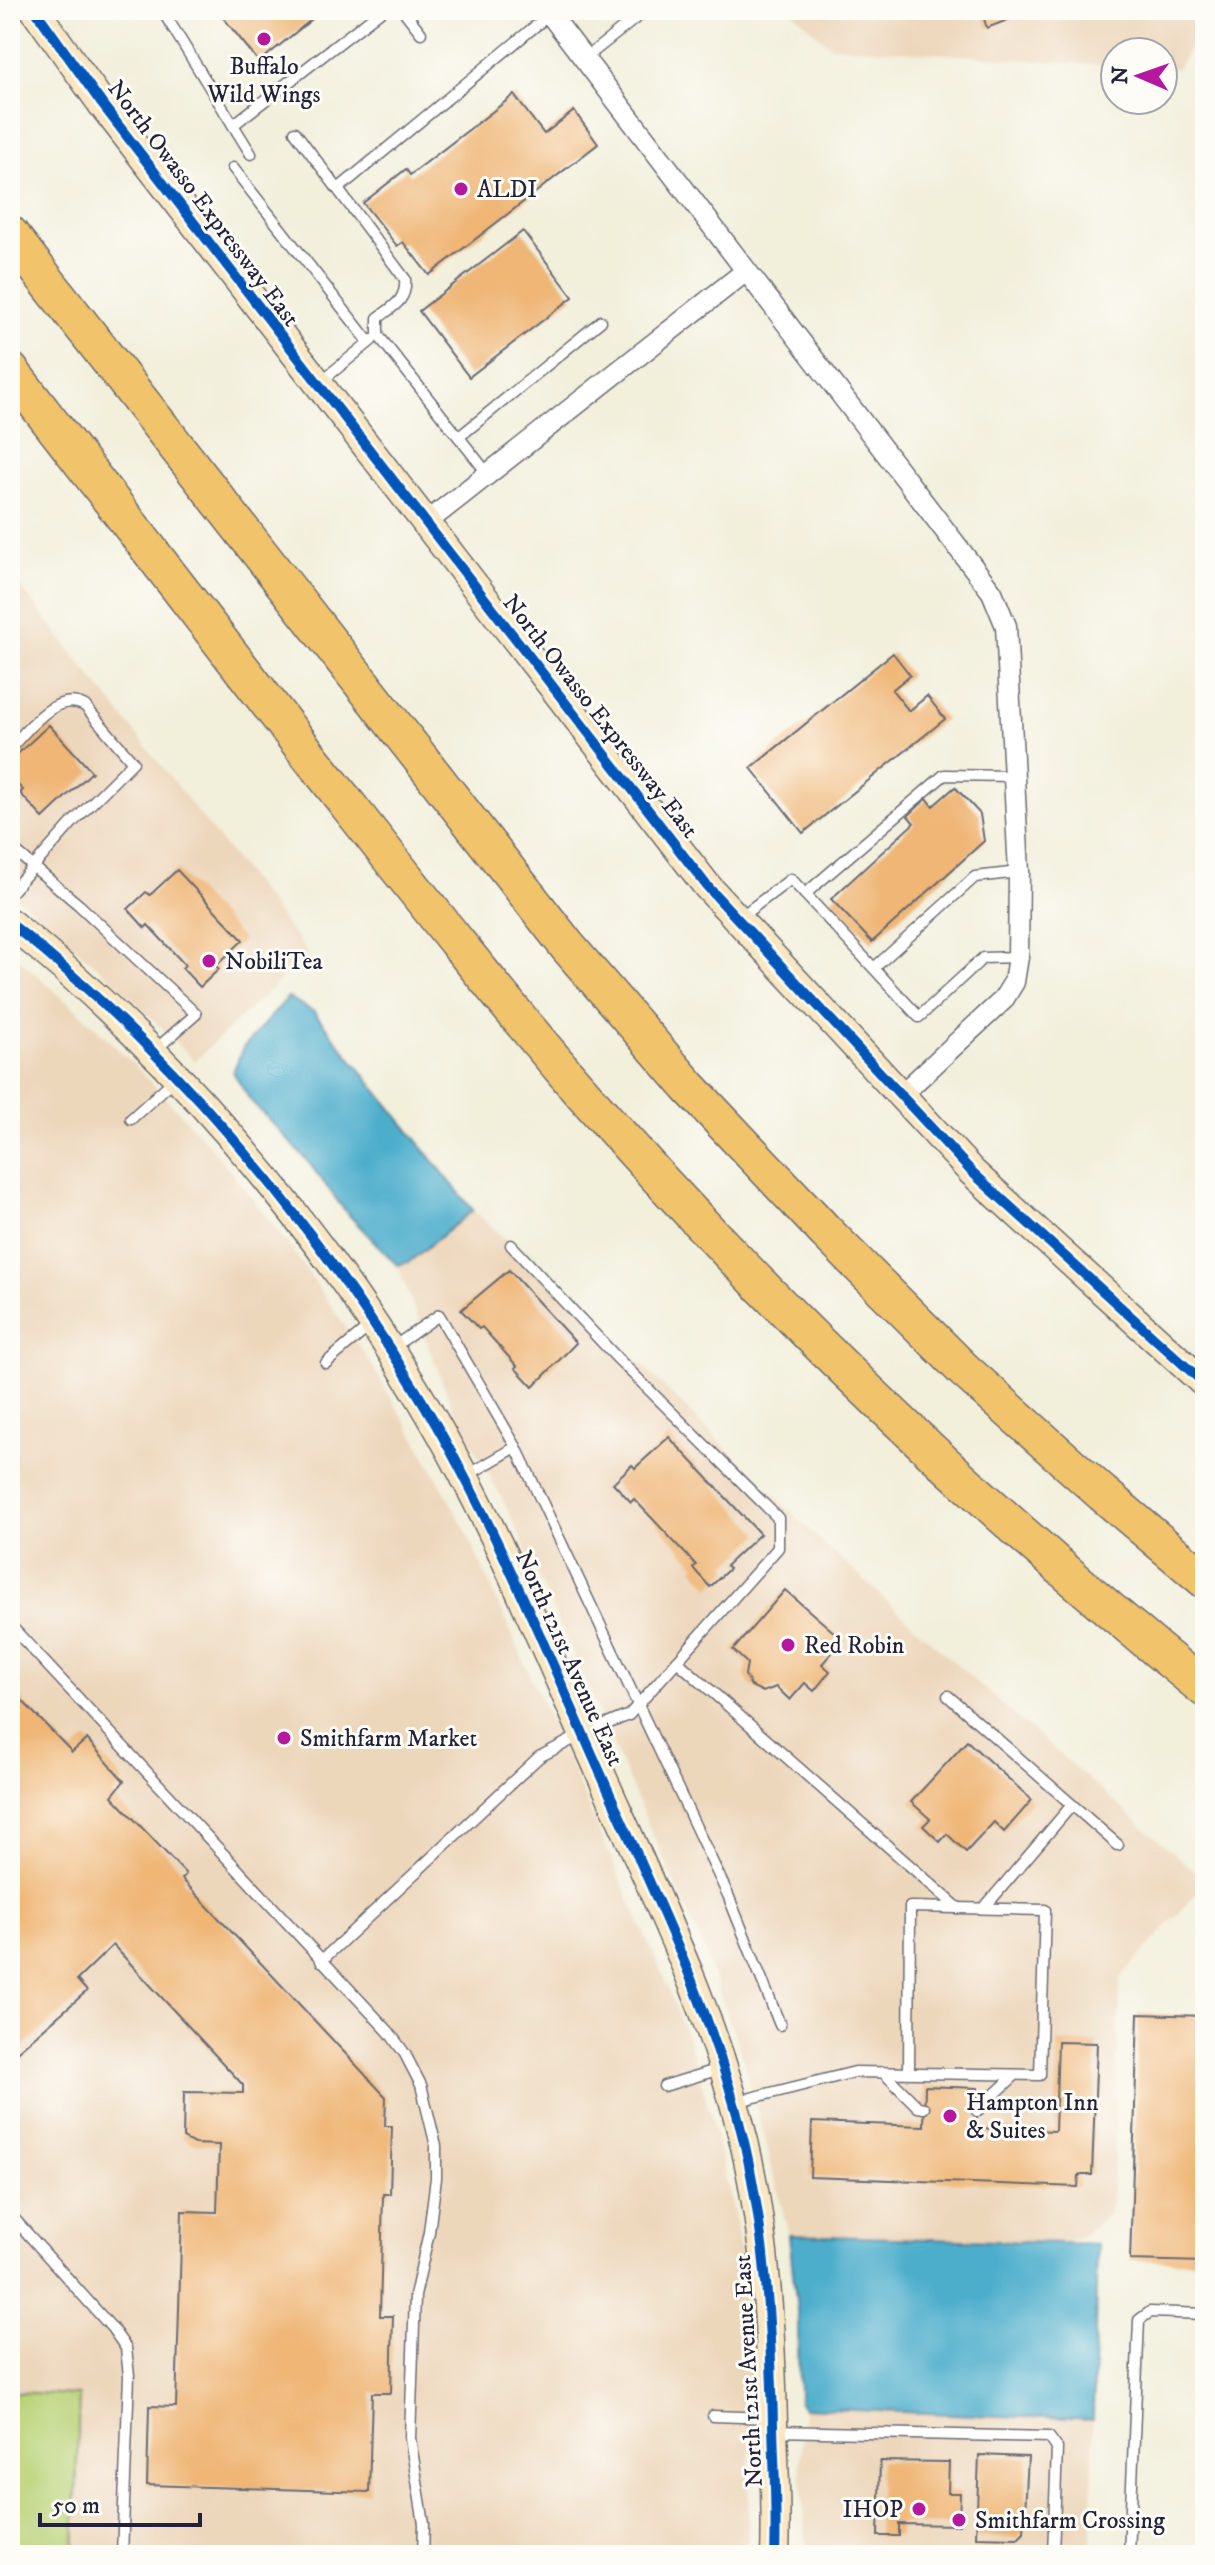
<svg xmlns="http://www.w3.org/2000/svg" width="1215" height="2565" viewBox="0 0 1215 2565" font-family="'IM FELL DW Pica',serif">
<rect width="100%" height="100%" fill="#fdfcf7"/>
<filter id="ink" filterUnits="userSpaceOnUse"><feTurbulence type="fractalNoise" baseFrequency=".0125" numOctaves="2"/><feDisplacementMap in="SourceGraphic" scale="16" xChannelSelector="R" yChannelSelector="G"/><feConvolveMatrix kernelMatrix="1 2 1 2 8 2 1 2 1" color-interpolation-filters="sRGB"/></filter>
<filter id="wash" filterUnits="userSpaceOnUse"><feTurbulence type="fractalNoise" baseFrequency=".006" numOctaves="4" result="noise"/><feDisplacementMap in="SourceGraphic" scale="32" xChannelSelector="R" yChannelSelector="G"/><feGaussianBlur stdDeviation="1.8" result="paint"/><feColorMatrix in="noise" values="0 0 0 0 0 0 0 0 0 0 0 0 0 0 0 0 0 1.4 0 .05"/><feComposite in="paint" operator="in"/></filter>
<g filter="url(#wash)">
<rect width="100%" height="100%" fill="#f2efdb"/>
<g fill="#edd7bb">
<polygon points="791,10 1205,10 1205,25 1177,68 1163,68 1163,52 1115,52 1115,66 830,46"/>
<polygon points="10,573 308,953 195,1061 118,985 10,891"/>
<polygon points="10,951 92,1024 142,1073 210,1146 250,1196 288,1244 369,1361 416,1439 465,1529 662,1973 689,2042 711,2115 736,2222 747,2303 752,2389 747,2555 74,2555 79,2395 10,2391"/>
<polygon points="473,1210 598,1322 820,1540 976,1682 1205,1880 1205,1884 1120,1978 1113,2197 1109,2213 1079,2239 1053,2242 789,2235 744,2060 701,1943 542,1585 506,1506 453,1409 397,1265"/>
<polygon points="804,2408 1093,2420 1092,2555 807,2555 800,2462"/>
</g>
<polygon fill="#bad378" stroke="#6e7a5a" stroke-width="2" points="10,2392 79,2395 74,2555 10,2555"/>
<g fill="#4daecc" stroke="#386884" stroke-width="2">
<polygon points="288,997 314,1012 473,1210 409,1262 397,1265 346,1212 306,1159 250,1100 233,1072 243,1048"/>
<polygon points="789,2235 1097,2244 1093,2420 804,2408 799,2402 798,2319"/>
</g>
<g id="blocks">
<g fill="#efb676">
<polygon points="217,10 313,10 317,15 259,62"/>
<polygon points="981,10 1033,10 987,28"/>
<polygon points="514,95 544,134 574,111 598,144 429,275 403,242 397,246 363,203 406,169 410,175"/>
<polygon points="523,231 573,297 469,377 419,311"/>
<polygon points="893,653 910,675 892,690 909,711 927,696 945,719 803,833 751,768"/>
<polygon points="49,725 92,772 43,818 20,793 23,790 10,777 10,761"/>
<polygon points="955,787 980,814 984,841 872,942 831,899 914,823 908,816 927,798 933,806"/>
<polygon points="177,870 243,940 216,966 219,969 200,987 182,968 185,965 148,925 145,928 128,909 146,892 150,895"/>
<polygon points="509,1270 576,1343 533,1387 515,1368 517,1366 482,1327 479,1329 461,1310"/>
<polygon points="669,1437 760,1534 726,1566 729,1569 710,1587 693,1568 696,1565 634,1499 631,1502 613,1483 632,1465 635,1468"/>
<polygon points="785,1590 843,1640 822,1664 830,1671 814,1691 805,1683 790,1700 776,1687 763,1692 751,1686 745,1675 747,1663 733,1650"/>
<polygon points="10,1688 72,1752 87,1739 124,1781 112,1796 186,1874 182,1879 386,2097 385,2126 392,2126 390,2194 383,2194 380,2316 393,2316 391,2393 372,2393 369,2492 147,2485 149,2406 176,2407 182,2211 217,2212 219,2145 194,2144 183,2138 184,2092 243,2093 243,2085 113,1945 77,1980 87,1991 10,2058"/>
<polygon points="967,1741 1032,1800 1004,1832 994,1822 966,1852 947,1834 940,1842 923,1826 930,1819 911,1802"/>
<polygon points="1138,2014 1205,2016 1205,2262 1130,2260"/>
<polygon points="1058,2042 1097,2043 1092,2175 1079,2175 1078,2187 810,2177 812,2122 924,2126 925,2086 978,2088 976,2128 1055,2131"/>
<polygon points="979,2455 1028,2457 1024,2532 1018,2538 976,2537"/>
<polygon points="880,2461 949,2462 948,2493 960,2493 959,2525 899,2524 899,2536 878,2536"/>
</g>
</g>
</g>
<g filter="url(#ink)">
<use href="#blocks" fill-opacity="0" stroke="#6b6a73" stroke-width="2"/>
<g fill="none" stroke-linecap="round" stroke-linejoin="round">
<g stroke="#6b6a73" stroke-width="13">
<g id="lane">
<polyline points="162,10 251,154"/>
<polyline points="403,10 421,33"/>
<polyline points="584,59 646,10"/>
<polyline points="233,125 382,10"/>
<path d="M 295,132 L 405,279 C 407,300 394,306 378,318 L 378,335 L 488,474"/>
<polyline points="233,168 369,342"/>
<polyline points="338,189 550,14"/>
<polyline points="319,383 372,340"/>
<polyline points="459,437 601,321"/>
<path d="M 10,748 C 29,729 56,690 85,706 L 133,762 L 72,823 L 10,893"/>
<polyline points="10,847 79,905 196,1014 154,1051"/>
<polyline points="805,894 944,775 1014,776"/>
<polyline points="739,918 791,879 919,1017 983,958 1018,957"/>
<polyline points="874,968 975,877 1019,872"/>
<polyline points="131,1119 176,1078"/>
<polyline points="392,1348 439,1315 516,1447 728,1895 780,2025"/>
<polyline points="326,1363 370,1326"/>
<polyline points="466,1476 516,1447"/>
<polyline points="10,1625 389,2032 405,2054 421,2085 436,2146 436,2178 429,2232 415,2296 410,2438 424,2524 423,2555"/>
<polyline points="677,1661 958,1908"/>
<polyline points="948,1696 1118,1845"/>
<polyline points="984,1908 1072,1805"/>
<polyline points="321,1961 539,1757 583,1734 629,1715 778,1548 778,1518 617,1358 511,1245"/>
<polyline points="883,2072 918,2107 924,2108"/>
<polyline points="664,2086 723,2068"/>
<polyline points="735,2102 855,2072 1040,2075 1045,1910 910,1907 909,2072"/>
<polyline points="977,2111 1014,2076"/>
<polyline points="10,2214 112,2328 126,2348 129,2376 122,2555"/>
<polyline points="713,2416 771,2418"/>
<polyline points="775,2431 1049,2437 1057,2448 1053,2555"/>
<polyline points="1129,2555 1139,2320 1150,2312 1205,2314"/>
</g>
</g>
<g stroke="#6b6a73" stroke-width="23">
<g id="street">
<polyline points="547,10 992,592 1006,626 1019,872 1018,957 1014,982 1003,1000 902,1094"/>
<polyline points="427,522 746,271"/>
</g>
</g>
<g stroke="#6b6a73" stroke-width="31">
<g id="secondary">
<polyline points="35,10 102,104 707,886 972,1172 1205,1384"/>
<path d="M 10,923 C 169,1050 307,1212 413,1386 C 488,1507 542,1642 600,1772 C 654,1894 715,2015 745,2146 C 766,2237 771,2331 773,2424 C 774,2468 777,2511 775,2555"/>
</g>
</g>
<g stroke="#6b6a73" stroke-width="39">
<g id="highway">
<polyline points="10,234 568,947 689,1087 826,1232 964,1370 1102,1493 1205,1580"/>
<path d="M 10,370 C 109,498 208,625 307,753 C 394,863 480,974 572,1081 C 764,1302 978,1504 1205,1689"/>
</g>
</g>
<use href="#lane" stroke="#fff" stroke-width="10"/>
<use href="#street" stroke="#fff" stroke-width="20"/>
<use href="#secondary" stroke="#f9e7c3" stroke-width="28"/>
<use href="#highway" stroke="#f1c36a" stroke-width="36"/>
<g stroke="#fdfcf7" stroke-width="15">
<g id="cycleway">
<polyline points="35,10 102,104 707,886 972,1172 1205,1384"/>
<path d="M 10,923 C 169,1050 307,1212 413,1386 C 488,1507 542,1642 600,1772 C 654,1894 715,2015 745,2146 C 766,2237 771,2331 773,2424 C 774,2468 777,2511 775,2555"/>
</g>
</g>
<use href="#cycleway" stroke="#0057b8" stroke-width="10"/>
</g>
</g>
<g fill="#b5179e" stroke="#fdfcf7" stroke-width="3">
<circle cx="264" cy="39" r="8"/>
<circle cx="461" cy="189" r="8"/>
<circle cx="209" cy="961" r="8"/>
<circle cx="788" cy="1645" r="8"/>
<circle cx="284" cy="1738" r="8"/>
<circle cx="950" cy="2116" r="8"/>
<circle cx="919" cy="2509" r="8"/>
<circle cx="959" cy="2520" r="8"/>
</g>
<g text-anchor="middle" stroke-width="6" stroke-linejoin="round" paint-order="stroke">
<g font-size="24" fill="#22223b" stroke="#fdfcf7" text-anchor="start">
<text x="264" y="74" text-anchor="middle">Buffalo<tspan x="264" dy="28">Wild Wings</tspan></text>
<text x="477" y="197">ALDI</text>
<text x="225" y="969">NobiliTea</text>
<text x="804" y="1653">Red Robin</text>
<text x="300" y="1746">Smithfarm Market</text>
<text x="966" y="2110">Hampton Inn<tspan x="966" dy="28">&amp; Suites</tspan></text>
<text x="903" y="2517" text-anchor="end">IHOP</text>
<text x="975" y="2528">Smithfarm Crossing</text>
</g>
<g font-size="24" fill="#22223b" stroke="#fdfcf7">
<text transform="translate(204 203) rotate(53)" y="8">North Owasso Expressway East</text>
<text transform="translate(601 716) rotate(52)" y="8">North Owasso Expressway East</text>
<text transform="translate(570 1658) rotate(66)" y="8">North 121st Avenue East</text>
<text transform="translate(748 2371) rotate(-93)" y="8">North 121st Avenue East</text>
</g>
</g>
<rect width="1215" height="2565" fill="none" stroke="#fdfcf7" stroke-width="40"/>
<g transform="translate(1139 76) rotate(272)"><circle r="38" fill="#fdfcf7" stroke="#a5a5ac" stroke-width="2"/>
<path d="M0-6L14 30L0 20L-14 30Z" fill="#b5179e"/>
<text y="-12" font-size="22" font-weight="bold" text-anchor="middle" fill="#22223b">N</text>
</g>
<path d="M40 2513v12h160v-12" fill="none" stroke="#22223b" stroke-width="4"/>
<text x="52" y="2513" font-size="24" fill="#22223b" stroke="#fdfcf7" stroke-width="6" paint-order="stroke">50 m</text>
</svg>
